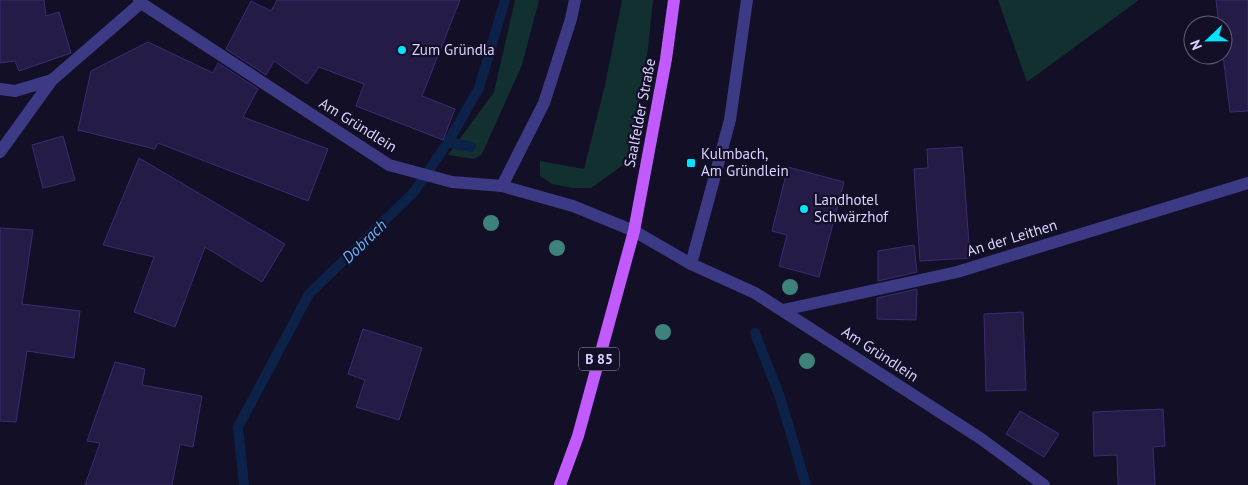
<svg xmlns="http://www.w3.org/2000/svg" width="1248" height="485" viewBox="0 0 1248 485" font-family="'PT Sans',sans-serif">
<rect width="100%" height="100%" fill="#130f26"/>
<g fill="#12302f">
<polygon points="515,0 539,0 522,65 482,154 474,159 448,155 494,92"/>
<polygon points="622,0 653,0 648,49 626,163 591,188 572,188 552,184 540,176 540,161 584,169 605,85"/>
<polygon points="998,0 1139,0 1027,82"/>
</g>
<g fill="none" stroke-linecap="round" stroke-linejoin="round">
<g stroke="#0c2248" stroke-width="10">
<polyline points="448,142 471,147"/>
<polyline points="755,333 780,397 806,485"/>
<polyline points="244,485 238,427 309,294 414,192 448,142 479,88 505,0"/>
</g>
</g>
<g fill="#241b47" stroke="#3b2d73">
<polygon points="0,0 44,0 46,16 59,12 71,53 19,71 15,61 0,63"/>
<polygon points="277,0 460,0 422,96 455,109 443,140 356,106 364,84 319,67 307,84 274,61 266,75 226,49 251,1 271,11"/>
<polygon points="1216,0 1248,0 1248,111 1230,112 1223,55 1223,25 1219,25"/>
<polygon points="148,42 213,73 218,63 258,89 243,117 328,149 308,201 158,143 155,149 78,130 91,71"/>
<polygon points="63,136 75,180 43,188 32,145"/>
<polygon points="962,147 970,258 920,261 914,169 928,168 927,149"/>
<polygon points="139,158 285,244 262,282 205,247 175,327 134,312 154,257 103,245"/>
<polygon points="788,167 844,182 819,277 779,266 787,235 772,231"/>
<polygon points="0,228 33,230 22,304 80,311 74,358 27,351 16,422 0,421"/>
<polygon points="914,245 917,272 878,281 878,251"/>
<polygon points="917,289 916,320 877,319 877,298"/>
<polygon points="1023,312 1026,390 986,391 984,314"/>
<polygon points="363,329 422,348 399,420 356,407 365,380 348,374"/>
<polygon points="115,362 145,369 142,385 202,396 193,447 180,444 172,485 85,485 100,443 87,441"/>
<polygon points="1163,409 1165,446 1153,447 1155,485 1118,485 1117,455 1094,456 1093,412"/>
<polygon points="1020,411 1059,434 1044,457 1006,434"/>
</g>
<g fill="none" stroke-linecap="round" stroke-linejoin="round">
<g stroke="#3d3a85" stroke-width="12">
<polyline points="502,186 544,103 571,19 575,0"/>
<polyline points="691,264 730,120 747,0"/>
</g>
<g stroke="#3d3a85" stroke-width="12">
<polyline points="139,0 141,3 389,165 452,182 502,186 573,206 634,231 691,264 755,293 980,438 1044,485"/>
<polyline points="0,89 15,91 52,80 141,3"/>
<polyline points="0,152 52,80"/>
<polyline points="783,310 957,272 1248,183"/>
</g>
<polyline stroke="#c25bff" stroke-width="12" points="560,485 578,436 634,231 666,59 674,0"/>
</g>
<g fill="#3d827b">
<circle cx="491" cy="223" r="8"/>
<circle cx="557" cy="248" r="8"/>
<circle cx="790" cy="287" r="8"/>
<circle cx="663" cy="332" r="8"/>
<circle cx="807" cy="361" r="8"/>
</g>
<g fill="#00e5ff" stroke="#130f26" stroke-width="2">
<circle cx="402" cy="50" r="5"/>
<rect x="686" y="158" width="10" height="10" rx="2.5"/>
<circle cx="804" cy="209" r="5"/>
</g>
<g text-anchor="middle" stroke-width="4.5" stroke-linejoin="round" paint-order="stroke">
<rect fill="#130f26" stroke="#9e99be" stroke-width="1" x="579" y="347.5" width="40" height="23" rx="4"/>
<g font-size="14" font-weight="bold" fill="#d9d4ff">
<text x="599" y="364">B 85</text>
</g>
<g font-size="15" fill="#d9d4ff" stroke="#130f26" text-anchor="start">
<text x="412" y="55">Zum Gründla</text>
<text x="701" y="159">Kulmbach,<tspan x="701" dy="17">Am Gründlein</tspan></text>
<text x="814" y="205">Landhotel<tspan x="814" dy="17">Schwärzhof</tspan></text>
</g>
<g font-size="15" fill="#d9d4ff" stroke="#130f26">
<text transform="translate(640 113) rotate(-79)" y="5">Saalfelder Straße</text>
<text transform="translate(358 125) rotate(32)" y="5">Am Gründlein</text>
<text transform="translate(1012 238) rotate(-17)" y="5">An der Leithen</text>
<text transform="translate(880 354) rotate(33)" y="5">Am Gründlein</text>
</g>
<g font-size="16" font-style="italic" fill="#62b6ff" stroke="#130f26">
<text transform="translate(364 241) rotate(-44)" y="6">Dobrach</text>
</g>
</g>
<g transform="translate(1208 40) rotate(248)"><circle r="24" fill="#130f26" stroke="#625e7d"/>
<path d="M0-4L9 19L0 12L-9 19Z" fill="#00e5ff"/>
<text y="-8" font-size="14" font-weight="bold" text-anchor="middle" fill="#d9d4ff">N</text>
</g>
</svg>
